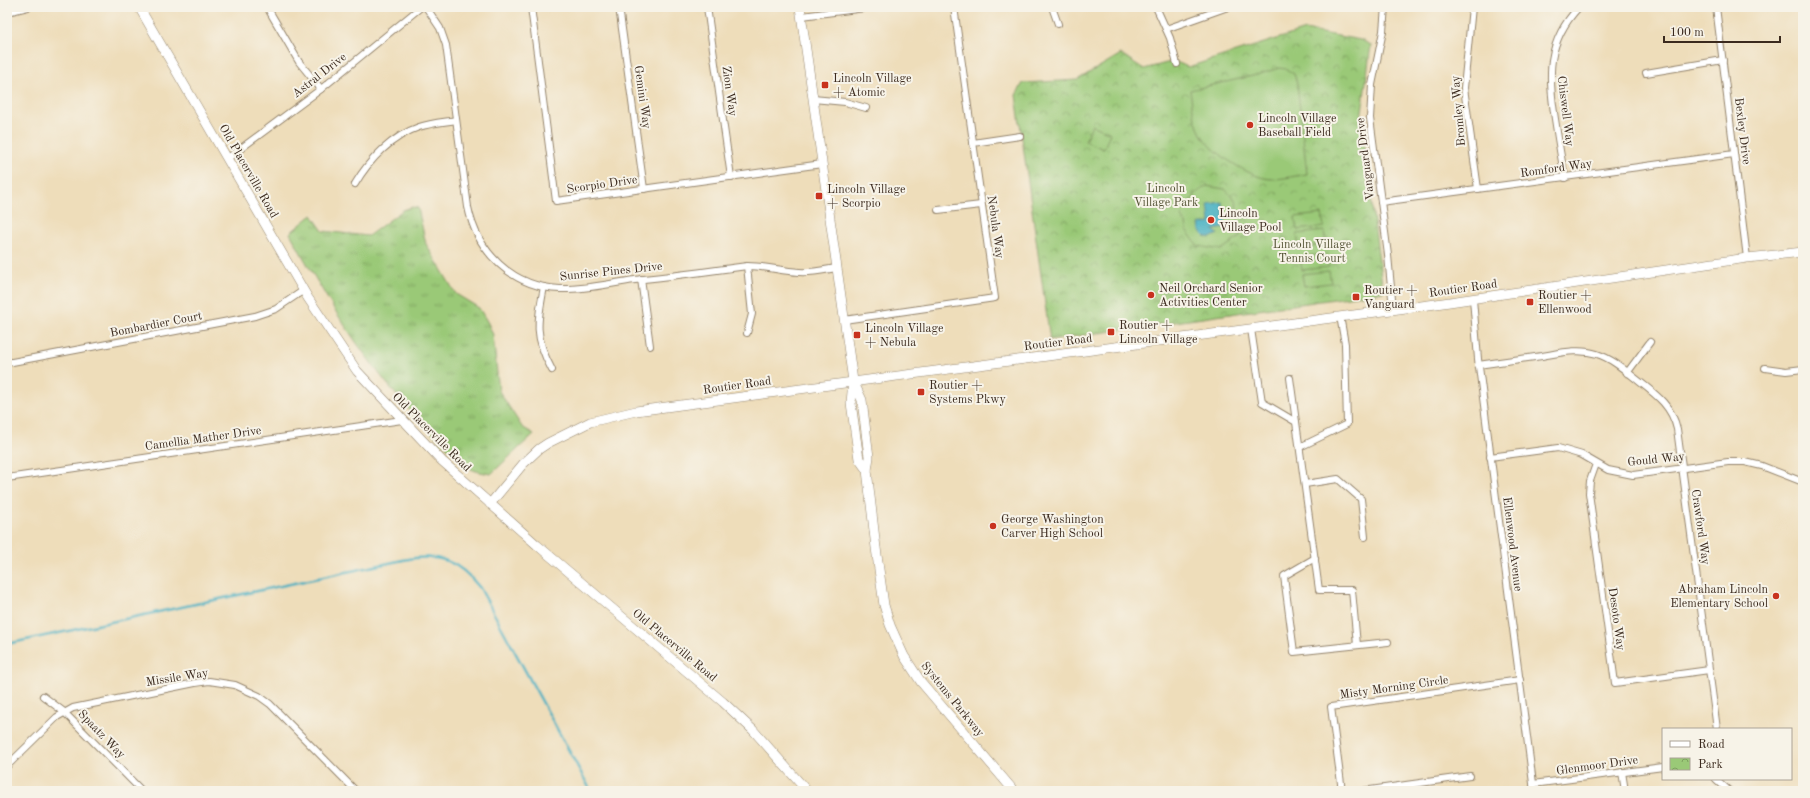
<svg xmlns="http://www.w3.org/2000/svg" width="1810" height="798" viewBox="0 0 1810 798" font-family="'Old Standard TT',serif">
<defs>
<pattern id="grass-tufts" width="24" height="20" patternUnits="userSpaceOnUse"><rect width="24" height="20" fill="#9ac977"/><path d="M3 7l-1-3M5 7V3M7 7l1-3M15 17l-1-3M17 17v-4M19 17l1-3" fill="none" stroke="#7fa361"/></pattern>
<pattern id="park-crowns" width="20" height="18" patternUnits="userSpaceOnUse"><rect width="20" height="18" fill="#9ac977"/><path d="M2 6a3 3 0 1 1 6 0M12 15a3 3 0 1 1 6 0" fill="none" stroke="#7fa361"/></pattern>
</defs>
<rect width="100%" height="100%" fill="#f7f3e8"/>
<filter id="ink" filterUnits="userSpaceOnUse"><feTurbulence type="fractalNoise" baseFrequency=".025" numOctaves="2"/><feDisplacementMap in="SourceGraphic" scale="8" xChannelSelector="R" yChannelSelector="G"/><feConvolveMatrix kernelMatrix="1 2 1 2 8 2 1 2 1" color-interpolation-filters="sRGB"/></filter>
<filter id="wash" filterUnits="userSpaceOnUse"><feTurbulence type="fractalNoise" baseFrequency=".012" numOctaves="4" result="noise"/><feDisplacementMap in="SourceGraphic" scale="16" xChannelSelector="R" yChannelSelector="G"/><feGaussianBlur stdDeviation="0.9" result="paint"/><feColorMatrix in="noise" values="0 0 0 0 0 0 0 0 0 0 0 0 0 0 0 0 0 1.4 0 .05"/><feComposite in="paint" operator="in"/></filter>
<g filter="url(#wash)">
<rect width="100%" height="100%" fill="#eeddba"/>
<path fill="url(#grass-tufts)" stroke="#6a7a4a" d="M 412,207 L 418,208 L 426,244 L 456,294 L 479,308 L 488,323 L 493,335 L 499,391 L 522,427 L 534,434 L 491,474 C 486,473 478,472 473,470 C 463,465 450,450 441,442 C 378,383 331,309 290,233 L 312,215 L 323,231 L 368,236 L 403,210 Z"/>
<polygon fill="url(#park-crowns)" stroke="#6a7a4a" points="1305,30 1361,40 1371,45 1361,119 1383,292 1050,340 1016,95 1023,83 1077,80 1121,54 1144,69 1174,61 1188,67"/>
<g fill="#9ac977" stroke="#6a7a4a">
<path d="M 1279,68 L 1286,69 L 1294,74 L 1297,83 L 1307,174 C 1293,176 1277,181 1264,178 C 1246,174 1210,151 1201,134 C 1194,121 1192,104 1190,90 L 1257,75 Z"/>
<polygon points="1092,125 1110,133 1104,149 1085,141"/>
<polygon points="1206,186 1225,189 1236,201 1240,237 1221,250 1198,246 1187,231 1186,223 1181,217 1183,214 1180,208 1195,197 1194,195"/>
<polygon points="1322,214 1324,227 1297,230 1295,217"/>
<polygon points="1324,231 1326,244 1299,247 1297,234"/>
<polygon points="1327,254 1329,267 1302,270 1300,257"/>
<polygon points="1329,271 1331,283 1304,286 1302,274"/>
</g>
<polygon fill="#43afc1" stroke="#3f6c70" points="1222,202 1226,228 1213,230 1218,234 1210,238 1204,236 1200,231 1199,224 1210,223 1208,204"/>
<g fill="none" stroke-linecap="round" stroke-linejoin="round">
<path stroke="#43afc1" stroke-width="2.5" d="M 7,644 L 403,560 C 439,553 458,560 480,588 L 591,791"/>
</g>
</g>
<g filter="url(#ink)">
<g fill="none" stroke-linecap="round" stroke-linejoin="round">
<g stroke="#94846c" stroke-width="8">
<g id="street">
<polyline points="267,7 299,62 321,89"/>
<path d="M 426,7 L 440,28 L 446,45 L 468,207 C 477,252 512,287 560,289 C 585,290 611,283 635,280 C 672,276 710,271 747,266 C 765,266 781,271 799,272 C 812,273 824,270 836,268"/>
<polyline points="531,7 556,201 822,164"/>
<polyline points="619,7 644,189"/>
<polyline points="707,7 731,177"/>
<polyline points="1052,7 1058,24"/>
<polyline points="1156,7 1170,38 1177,64"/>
<polyline points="1385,7 1383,31 1372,85 1370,118 1388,255 1393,309"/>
<polyline points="1472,7 1464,88 1478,189"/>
<polyline points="1716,7 1747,258"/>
<polyline points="1802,7 1803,18"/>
<polyline points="7,12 28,7"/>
<polyline points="802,16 873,7"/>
<polyline points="1166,29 1228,7"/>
<polyline points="1646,73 1723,60"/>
<polyline points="813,99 845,102 866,108"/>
<polyline points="973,143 1020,136"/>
<polyline points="228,158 321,89 421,7"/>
<path d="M 1565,178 C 1561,158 1558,139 1555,119 C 1548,76 1546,42 1579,7"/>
<path d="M 355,184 C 369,160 392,136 419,127 C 431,123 444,122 456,120"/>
<polyline points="1381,202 1734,154"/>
<polyline points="938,210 981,205"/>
<polyline points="747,266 752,314 747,333"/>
<polyline points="641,279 650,346"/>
<path d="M 544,287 C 537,322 534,337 552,370"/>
<polyline points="1473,299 1478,359 1534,791"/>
<polyline points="844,320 995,298 954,7"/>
<polyline points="1251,329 1262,402 1296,422 1319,590 1352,590 1357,645"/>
<polyline points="7,363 255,316 276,309 304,290"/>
<path d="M 1478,365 C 1500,362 1521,359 1542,356 C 1560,353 1579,348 1597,354 C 1613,359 1627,372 1640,382 C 1658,396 1672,407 1677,429 L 1717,729"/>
<polyline points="1765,368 1786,371 1803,369"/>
<polyline points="1627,373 1650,342"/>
<polyline points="1290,378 1296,422"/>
<polyline points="1300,447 1347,424 1345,344 1340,316"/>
<polyline points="1490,457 1558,448 1582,455 1608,470 1633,475 1728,462 1745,462 1762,466 1803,482"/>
<polyline points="1596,464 1590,481 1589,493 1615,683 1709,670"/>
<polyline points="7,478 402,420"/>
<polyline points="1305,484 1338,479 1361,499 1365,537"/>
<polyline points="1315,558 1284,576 1294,652 1388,642"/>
<polyline points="43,696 64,712 142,791"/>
<polyline points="7,766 57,717 73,708 195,683 209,681 235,685 259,696 270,704 356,791"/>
<polyline points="1622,772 1625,791"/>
<polyline points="1716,779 1729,791"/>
<polyline points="1533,784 1663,767"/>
<polyline points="1342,791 1331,707 1520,680"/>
<polyline points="1363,791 1470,776"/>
</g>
</g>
<g stroke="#94846c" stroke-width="10">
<g id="secondary">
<polyline points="139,7 308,298 357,371 442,461 537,545 723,702 753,730 807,791"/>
<polyline points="800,7 853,381 851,403 859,459 867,470"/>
<polyline points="853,381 862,400 869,457 867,470 876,548 884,605 890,625 904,656 921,682 1014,791"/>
<polyline points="490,504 523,464 539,449 548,443 590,422 636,411 1436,304 1747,258 1803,252"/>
</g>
</g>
<use href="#street" stroke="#fff" stroke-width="6"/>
<use href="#secondary" stroke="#fff" stroke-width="9"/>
</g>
</g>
<g fill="#c8321e" stroke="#f7f3e8" stroke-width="1.5">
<rect x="821" y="81" width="8" height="8" rx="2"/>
<circle cx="1250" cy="125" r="4"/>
<rect x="815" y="192" width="8" height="8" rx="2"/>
<circle cx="1211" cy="220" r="4"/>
<circle cx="1151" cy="295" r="4"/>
<rect x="1352" y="293" width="8" height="8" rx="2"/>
<rect x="1526" y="298" width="8" height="8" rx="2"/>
<rect x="1107" y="328" width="8" height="8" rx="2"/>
<rect x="853" y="331" width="8" height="8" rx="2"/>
<rect x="917" y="388" width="8" height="8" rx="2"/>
<circle cx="993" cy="526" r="4"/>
<circle cx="1776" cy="596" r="4"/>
</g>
<g text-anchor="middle" stroke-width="4" stroke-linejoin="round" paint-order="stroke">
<g font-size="12" fill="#3b2a1e" stroke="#f7f3e8">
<text transform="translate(319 75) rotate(-38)" y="4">Astral Drive</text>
<text transform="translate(730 91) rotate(82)" y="4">Zion Way</text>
<text transform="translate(643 97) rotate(82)" y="4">Gemini Way</text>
<text transform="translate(1458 111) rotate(-95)" y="4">Bromley Way</text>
<text transform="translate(1566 111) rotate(83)" y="4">Chiswell Way</text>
<text transform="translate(1743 131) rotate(83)" y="4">Bexley Drive</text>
<text transform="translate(1365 159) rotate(-97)" y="4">Vanguard Drive</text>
<text transform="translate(1556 168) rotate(-8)" y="4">Romford Way</text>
<text transform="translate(249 171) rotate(60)" y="4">Old Placerville Road</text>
<text transform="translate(602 184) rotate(-8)" y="4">Scorpio Drive</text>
<text transform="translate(996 227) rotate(82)" y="4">Nebula Way</text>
<text transform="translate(611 271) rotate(-6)" y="4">Sunrise Pines Drive</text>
<text transform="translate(1463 288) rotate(-8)" y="4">Routier Road</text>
<text transform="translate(156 324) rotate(-11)" y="4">Bombardier Court</text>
<text transform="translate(1058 342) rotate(-7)" y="4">Routier Road</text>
<text transform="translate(737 385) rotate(-8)" y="4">Routier Road</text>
<text transform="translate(432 432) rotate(45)" y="4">Old Placerville Road</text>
<text transform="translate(203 438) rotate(-8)" y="4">Camellia Mather Drive</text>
<text transform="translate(1656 459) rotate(-6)" y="4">Gould Way</text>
<text transform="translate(1701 527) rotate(82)" y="4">Crawford Way</text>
<text transform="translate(1513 544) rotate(83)" y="4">Ellenwood Avenue</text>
<text transform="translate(1617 619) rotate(82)" y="4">Desoto Way</text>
<text transform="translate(675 645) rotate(40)" y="4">Old Placerville Road</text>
<text transform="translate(177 677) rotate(-9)" y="4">Missile Way</text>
<text transform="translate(1394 687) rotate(-8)" y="4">Misty Morning Circle</text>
<text transform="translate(953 699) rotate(51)" y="4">Systems Parkway</text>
<text transform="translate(102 734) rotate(46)" y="4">Spaatz Way</text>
<text transform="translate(1597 765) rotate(-8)" y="4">Glenmoor Drive</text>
</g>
<g font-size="12" fill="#3b2a1e" stroke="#f7f3e8" text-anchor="start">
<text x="833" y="82">Lincoln Village<tspan x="833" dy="14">+ Atomic</tspan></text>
<text x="1258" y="122">Lincoln Village<tspan x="1258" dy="14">Baseball Field</tspan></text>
<text x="827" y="193">Lincoln Village<tspan x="827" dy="14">+ Scorpio</tspan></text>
<text x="1219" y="217">Lincoln<tspan x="1219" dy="14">Village Pool</tspan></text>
<text x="1159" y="292">Neil Orchard Senior<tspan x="1159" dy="14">Activities Center</tspan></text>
<text x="1364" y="294">Routier +<tspan x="1364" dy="14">Vanguard</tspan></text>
<text x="1538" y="299">Routier +<tspan x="1538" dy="14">Ellenwood</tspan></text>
<text x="1119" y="329">Routier +<tspan x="1119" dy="14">Lincoln Village</tspan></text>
<text x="865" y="332">Lincoln Village<tspan x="865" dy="14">+ Nebula</tspan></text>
<text x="929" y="389">Routier +<tspan x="929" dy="14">Systems Pkwy</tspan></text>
<text x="1001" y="523">George Washington<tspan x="1001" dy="14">Carver High School</tspan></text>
<text x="1768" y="593" text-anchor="end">Abraham Lincoln<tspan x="1768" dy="14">Elementary School</tspan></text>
</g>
<g font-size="12" fill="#535234" stroke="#f7f3e8">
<text x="1166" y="192">Lincoln<tspan x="1166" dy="14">Village Park</tspan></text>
<text x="1312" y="248">Lincoln Village<tspan x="1312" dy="14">Tennis Court</tspan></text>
</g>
</g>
<rect width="1810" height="798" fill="none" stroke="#f7f3e8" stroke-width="24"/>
<rect x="1662" y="728" width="130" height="52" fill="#f7f3e8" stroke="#aca397"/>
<rect x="1670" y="741" width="20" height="6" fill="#ffffff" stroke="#aca397"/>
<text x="1698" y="748" font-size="12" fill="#3b2a1e">Road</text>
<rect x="1670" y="758" width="20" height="12" fill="url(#park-crowns)" stroke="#aca397"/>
<text x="1698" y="768" font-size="12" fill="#3b2a1e">Park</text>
<path d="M1664 36v6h116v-6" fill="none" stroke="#3b2a1e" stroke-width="2"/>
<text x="1670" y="36" font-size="12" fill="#3b2a1e" stroke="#f7f3e8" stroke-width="3" paint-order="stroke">100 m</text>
</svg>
